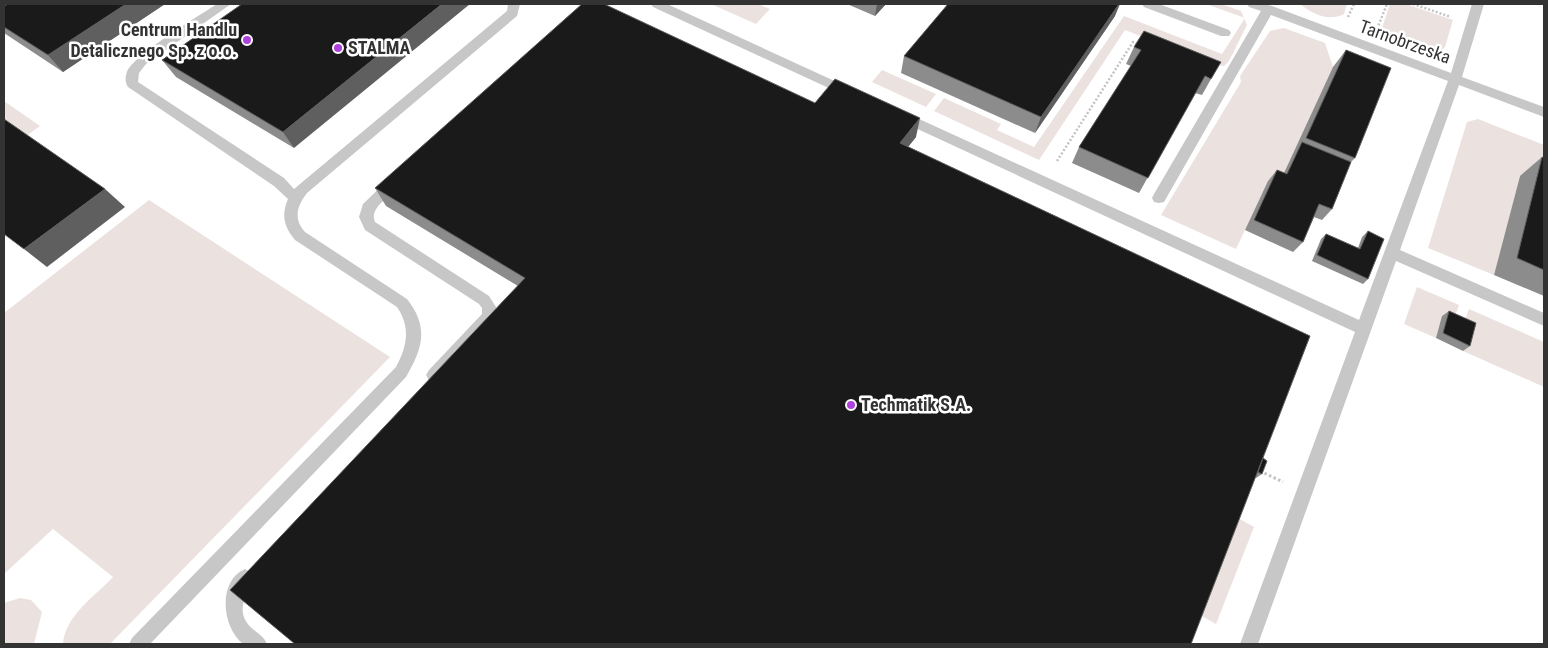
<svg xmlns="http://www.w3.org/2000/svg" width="1548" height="648" viewBox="0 0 1548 648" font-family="'Roboto Condensed',sans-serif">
<rect width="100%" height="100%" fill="#fff"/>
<g fill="#ebe2df">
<polygon points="711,4 758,4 770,9 756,24"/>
<polygon points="1206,4 1221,4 1241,11 1247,25 1229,61 1224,66 1216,65 1125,30 1039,160 934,111 944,98 1001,124 997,130 1034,147 1124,16 1222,54 1245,18"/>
<path d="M 1300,4 L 1347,4 L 1344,14 C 1329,22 1312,14 1300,4 Z"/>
<path d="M 1390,4 L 1406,4 L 1453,20 L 1445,47 C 1434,59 1387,44 1381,31 Z"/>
<polygon points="1284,28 1325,43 1333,67 1279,186 1262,194 1236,249 1161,215 1241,82 1240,76 1270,31"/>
<polygon points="882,70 936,94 926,107 872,82"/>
<polygon points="4,101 40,126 4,152"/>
<polygon points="1478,119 1544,145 1544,185 1520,176 1494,275 1428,248 1467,122"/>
<path d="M 149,200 L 390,357 L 110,644 L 63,644 C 65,616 94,597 113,577 L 53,529 L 4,574 L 4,313 Z"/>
<polygon points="1417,287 1459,305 1453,322 1436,338 1404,324"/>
<polygon points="1469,309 1544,342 1544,387 1463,351 1469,328 1463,326"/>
<polygon points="1229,513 1254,527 1216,624 1191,610"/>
<polygon points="20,598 31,600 42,612 34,644 4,644 4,603"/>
</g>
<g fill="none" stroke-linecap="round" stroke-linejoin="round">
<g stroke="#c3c3c3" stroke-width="2.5" stroke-dasharray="2 2" stroke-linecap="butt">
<polyline points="1413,4 1451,17"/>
<polyline points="1348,17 1354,4"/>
<polyline points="1377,29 1387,4"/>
<polyline points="1057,161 1133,42 1140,45"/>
</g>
<polyline stroke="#c3c3c3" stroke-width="3" stroke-dasharray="2.5 2.5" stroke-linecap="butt" points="1260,471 1283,482"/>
<g fill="#c7c7c7" fill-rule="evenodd">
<path d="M 217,4 L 231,4 L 146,64 L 139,73 L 138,82 L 284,178 L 294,189 L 507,11 L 508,4 L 520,4 L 517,16 L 307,193 C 297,206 293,219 305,232 L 407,299 C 429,327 423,348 406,377 L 150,644 L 129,644 L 132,638 L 396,367 C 407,347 411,327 397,307 L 295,240 C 284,227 281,215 288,199 L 274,186 L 128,87 C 125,83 125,77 127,72 C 132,56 200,15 217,4 Z"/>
<polygon points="651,4 667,4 852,89 854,92 852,95 844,95 653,7"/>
<polygon points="1142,4 1159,4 1229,30 1231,33 1229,36 1221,36 1144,7"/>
<polygon points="1247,4 1264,4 1272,6 1451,73 1472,4 1484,4 1462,77 1544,107 1544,117 1459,85 1400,250 1544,313 1544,326 1396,261 1258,644 1240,644 1355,332 896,119 895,116 896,113 906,113 1359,320 1448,81 1271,15 1164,202 1159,203 1154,202 1152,198 1154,194 1261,11 1249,7"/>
<path d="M 394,178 L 399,179 L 401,183 C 394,196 368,206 375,222 L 489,296 L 496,307 L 494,321 L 439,380 L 434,382 L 429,380 L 426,375 L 429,370 L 482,314 L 482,308 L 479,304 L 365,230 L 359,217 L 363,204 L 389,179 Z"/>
<path d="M 245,569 L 251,572 L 254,578 C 246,596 233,613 254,630 C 260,635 264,637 267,644 L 243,644 C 222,628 217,581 245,569 Z"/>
</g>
</g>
<g fill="#8c8c8c">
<polygon points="8,4 165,4 63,72 4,33 4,6"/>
<polygon points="242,4 294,148 176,77 162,60"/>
<polygon points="847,4 886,4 875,16"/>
<polygon points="1115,16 1035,133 901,73 904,56"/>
<polygon points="1134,47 1211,79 1202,95 1195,93 1139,193 1072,163 1079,147 1131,66 1126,64"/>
<polygon points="1346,50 1355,158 1351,162 1332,209 1322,220 1314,217 1303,242 1293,252 1245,230 1268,181 1277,170 1284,173 1333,67"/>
<polygon points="815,103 916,137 908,147 1263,458 1262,474 1256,478 518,286 386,206 375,188"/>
<polygon points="1542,157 1544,158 1544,296 1494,275 1520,176"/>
<polygon points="1368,231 1368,279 1363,284 1312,261 1321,239 1326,234 1358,248 1362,237"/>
<polygon points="1449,311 1470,346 1463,351 1436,338 1442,316"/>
</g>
<g fill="#5f5f5f">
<polygon points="126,4 165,4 63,72 48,55"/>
<polygon points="442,4 470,4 294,148 283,132"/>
<polygon points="877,4 886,4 875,16"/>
<polygon points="1119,4 1120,4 1115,16 1035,133 1041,117"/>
<polygon points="920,118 916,137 896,162 900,143"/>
<polygon points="105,189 125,207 47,267 24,249"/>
</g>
<g fill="#1a1a1a" stroke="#5f5f5f">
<polygon points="8,4 126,4 48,55 4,27 4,6"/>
<polygon points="242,4 442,4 283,132 162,60"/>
<polygon points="582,4 604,4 815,103 835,79 920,118 900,143 1310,336 1191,644 295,644 230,590 525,278 375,188"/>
<polygon points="948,4 1119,4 1041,117 904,56"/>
<polygon points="1144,31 1221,62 1211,79 1205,76 1148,178 1079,147 1141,50 1134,47"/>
<polygon points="1346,50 1391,68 1355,158 1306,138"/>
<polygon points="4,119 105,189 24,249 4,234"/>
<polygon points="1302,142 1351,162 1332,209 1319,204 1303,242 1254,220 1277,170 1287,174"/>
<polygon points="1542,157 1544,158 1544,270 1517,258"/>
<polygon points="1368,231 1384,239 1368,279 1317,255 1326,234 1360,249"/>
<polygon points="1449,311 1476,323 1470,346 1443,333"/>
<polygon points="1263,458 1267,461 1262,474 1258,472"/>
</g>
<g fill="#ad42dc" stroke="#fff" stroke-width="2">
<circle cx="247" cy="40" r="5"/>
<circle cx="338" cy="48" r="5"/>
<circle cx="851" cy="405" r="5"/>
</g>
<g text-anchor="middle" stroke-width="5" stroke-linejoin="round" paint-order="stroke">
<g font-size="18" font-weight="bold" fill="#333" stroke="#fff" text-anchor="start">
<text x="237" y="36" text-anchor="end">Centrum Handlu<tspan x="237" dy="21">Detalicznego Sp. z o.o.</tspan></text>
<text x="348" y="54">STALMA</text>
<text x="861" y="411">Techmatik S.A.</text>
</g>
<g font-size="18" fill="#333" stroke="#fff">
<text transform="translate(1405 42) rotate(20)" y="6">Tarnobrzeska</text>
</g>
</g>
<rect width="1548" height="648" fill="none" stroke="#333333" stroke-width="10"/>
</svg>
